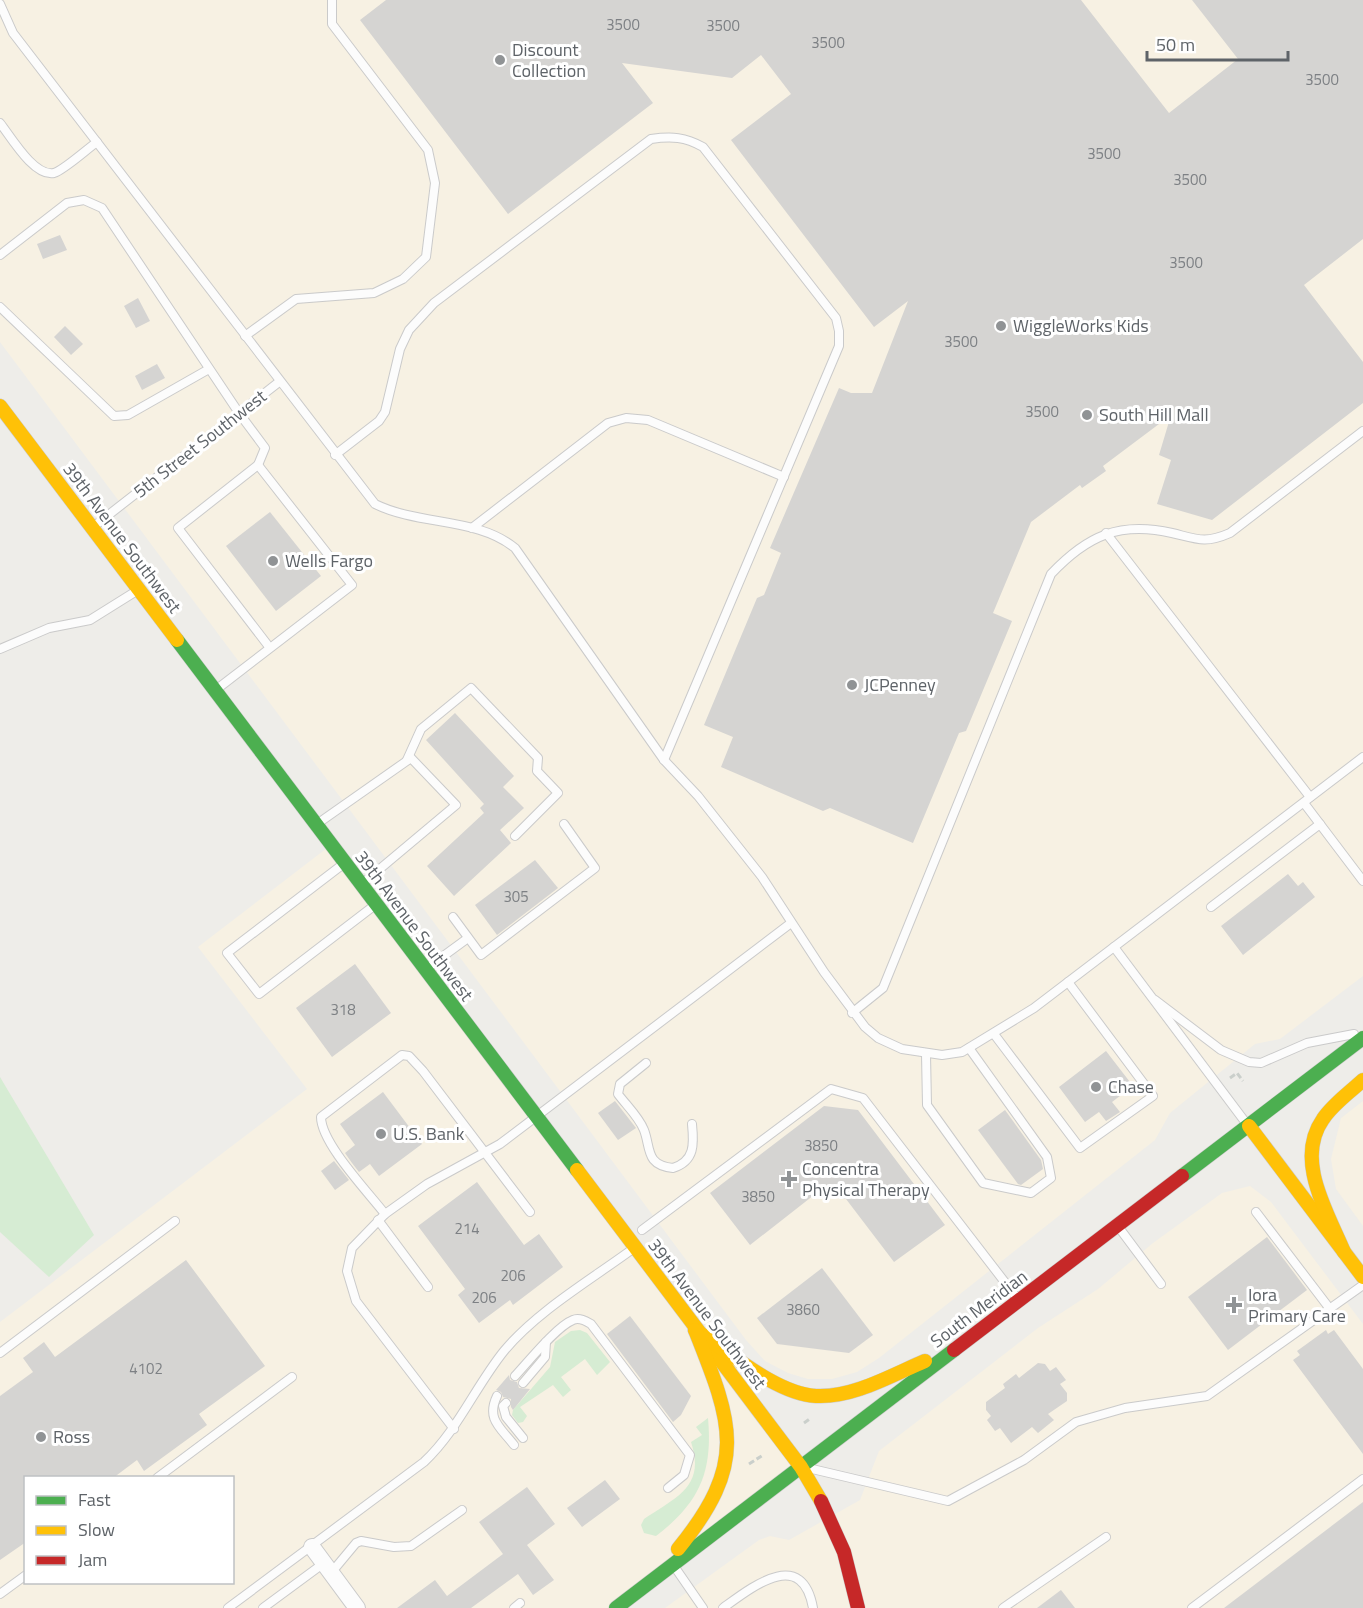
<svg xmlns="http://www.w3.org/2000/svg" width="1363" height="1608" viewBox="0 0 1363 1608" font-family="'Titillium Web',sans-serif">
<rect width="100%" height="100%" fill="#eeede9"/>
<g fill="#f7f1e3" fill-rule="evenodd">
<polygon points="0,0 1363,0 1363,976 1280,1039 1255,1044 1170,1113 1155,1140 879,1358 857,1372 832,1379 808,1379 788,1373 765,1361 746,1340 0,342"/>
<path d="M 331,845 L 801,1467 L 616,1608 L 0,1608 L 0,1322 L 307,1089 L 198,947 ZM 26,1478 L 232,1478 L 232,1582 L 26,1582 Z"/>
<polygon points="1363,1101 1363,1226 1336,1189 1331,1159 1341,1118"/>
<polygon points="1250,1186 1271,1202 1363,1324 1363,1608 665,1608 759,1540 770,1536 789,1540 860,1500 879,1451 888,1444 1038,1328 1098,1289 1153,1243 1222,1193"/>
</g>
<g fill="#d6ecd3">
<polygon points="0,1077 94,1235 49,1277 0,1232"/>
<polygon points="580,1330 587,1333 610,1362 597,1375 585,1359 561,1377 571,1390 563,1397 553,1385 520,1407 527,1416 523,1422 518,1423 512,1415 513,1410 550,1367 555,1342 571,1331"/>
<path d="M 708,1418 C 713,1473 699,1503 656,1536 L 644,1533 L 641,1525 L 644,1519 C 676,1497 706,1487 691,1442 L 702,1435 L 696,1427 Z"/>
</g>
<g fill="#d5d4d2">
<polygon points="386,0 1081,0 1169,113 1238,59 1192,0 1363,0 1363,239 1304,285 1363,362 1363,403 1212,520 1157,504 1171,460 1159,455 1171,415 1103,466 1106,471 1082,488 1080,485 1031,522 993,613 1012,621 966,731 959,733 913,843 830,808 823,811 721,767 733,737 704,725 757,598 764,595 781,553 770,548 839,388 851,393 872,393 908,301 874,327 731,140 791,94 761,55 732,78 622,63 653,103 508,214 360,20"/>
<polygon points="60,235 67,250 43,259 37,244"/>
<polygon points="138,298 150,321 136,328 124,306"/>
<polygon points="65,326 83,344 71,355 54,337"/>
<polygon points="157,364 165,378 142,390 135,376"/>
<polygon points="270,512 321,576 276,611 226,546"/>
<polygon points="455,713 514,776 503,787 524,808 500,830 511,843 454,896 427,866 484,813 480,808 484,804 426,740"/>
<polygon points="535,860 558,888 497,935 475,905"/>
<polygon points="1288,874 1298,886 1303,882 1315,897 1243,955 1221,926"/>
<polygon points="355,964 391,1013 332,1057 296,1008"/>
<polygon points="1106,1051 1133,1086 1112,1102 1120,1112 1106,1121 1099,1112 1085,1122 1059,1087"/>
<polygon points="383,1092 422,1144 379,1176 370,1164 359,1172 352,1163 345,1153 355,1145 340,1124"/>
<polygon points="615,1101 636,1128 618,1140 598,1113"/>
<polygon points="824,1106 858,1110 945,1225 894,1262 846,1199 814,1195 750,1245 710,1193"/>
<polygon points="1005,1110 1041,1160 1043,1169 1021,1185 1018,1184 978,1130"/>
<polygon points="334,1161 349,1180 335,1190 321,1171"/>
<polygon points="477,1182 524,1245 539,1234 563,1267 513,1305 510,1300 479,1323 458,1295 465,1289 418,1226"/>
<polygon points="1267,1237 1307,1290 1228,1350 1188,1297"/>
<polygon points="186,1260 265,1366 199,1414 207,1425 144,1471 137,1460 113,1478 26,1478 26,1542 0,1560 0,1396 33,1372 23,1358 44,1342 55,1357"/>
<polygon points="822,1268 873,1335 849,1353 777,1344 757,1318"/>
<polygon points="630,1316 691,1396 681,1415 673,1422 607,1334"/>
<polygon points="1326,1330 1328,1334 1334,1330 1363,1369 1363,1454 1293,1360 1300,1355 1297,1351"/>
<polygon points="1038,1363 1045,1364 1050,1371 1056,1367 1066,1380 1060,1384 1067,1393 1067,1401 1048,1414 1054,1420 1038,1433 1032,1427 1011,1443 1000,1428 995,1431 987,1420 991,1416 986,1410 986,1402 1005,1388 1003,1384 1016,1374 1019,1378"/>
<polygon points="509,1375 510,1380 517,1382 519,1388 530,1389 513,1410 511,1407 511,1399 503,1397 501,1392 496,1390"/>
<polygon points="605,1480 620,1499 582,1527 567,1508"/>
<polygon points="527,1487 555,1524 527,1545 554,1580 533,1595 518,1574 471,1608 397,1608 435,1580 447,1596 503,1554 479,1522"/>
<polygon points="1363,1502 1363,1608 1224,1608"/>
<polygon points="1061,1590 1075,1608 1037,1608"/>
</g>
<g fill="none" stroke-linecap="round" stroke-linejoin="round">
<g stroke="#cacaca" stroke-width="10">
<g id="lane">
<path d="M 0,4 L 13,33 L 375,504 C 420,526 477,517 515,548 L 664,760 L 698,796 L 762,877 L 824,972 L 865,1027 L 878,1038 L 902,1049 L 942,1055 L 962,1052 L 1034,1008 L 1363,757"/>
<path d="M 0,123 C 11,137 34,177 54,173 C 64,170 87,149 97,142"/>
<polyline points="0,255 67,203 84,200 102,208 239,413 265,448 258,465"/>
<polyline points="0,307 114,416 128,415 209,369"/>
<polyline points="245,336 296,299 374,293 403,279 426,257 435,183 428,150 332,24 332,0"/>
<path d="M 335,455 L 379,421 L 385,412 L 400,349 L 409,330 L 434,303 L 651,139 C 672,136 685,137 703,147 L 836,318 L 839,331 L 839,346 L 664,760"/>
<polyline points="93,527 279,382"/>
<polyline points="472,528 608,423 626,418 648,420 784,477"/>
<polyline points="1106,533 1310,797"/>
<polyline points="0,649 49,628 90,620 138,590"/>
<path d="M 217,689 C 262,654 307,620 352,585 L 258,465 L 178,528 L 270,648"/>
<polyline points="407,760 421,729 471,688 538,758 537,771 558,793 515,836"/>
<polyline points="1304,803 1363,881"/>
<polyline points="317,824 411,758 456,805 363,883"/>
<polyline points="342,865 227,953 259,994 375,905"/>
<polyline points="1211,907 1320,824"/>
<polyline points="453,917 481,955 595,868 564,824"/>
<polyline points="1114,947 1246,1123"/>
<polyline points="427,968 468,938"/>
<polyline points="1155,1000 1221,1050 1249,1062 1261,1063 1307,1043 1354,1034"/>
<path d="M 852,1013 L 883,988 L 1051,574 C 1087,536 1119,521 1172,533 C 1197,539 1205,544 1230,533 L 1363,431"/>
<polyline points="994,1034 1080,1148 1153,1096 1068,982"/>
<polyline points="926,1054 927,1105 983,1183 1031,1193 1051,1178 1047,1157 969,1048"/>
<path d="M 646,1063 L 620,1084 L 618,1094 C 626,1105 639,1117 644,1130 C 651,1148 645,1165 673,1168 C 695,1161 694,1144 692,1124"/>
<polyline points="1256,1212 1330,1309"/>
<path d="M 385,1214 C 368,1192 321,1143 321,1117 L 402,1055 L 409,1056 L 423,1071 L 530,1212"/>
<polyline points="378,1220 428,1287"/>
<polyline points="1120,1229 1161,1284"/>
<polyline points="642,1230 831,1089 863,1098 1017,1298"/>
<polyline points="0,1353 175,1221"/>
<path d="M 515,1376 C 528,1362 557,1326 573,1320 C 579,1317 586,1321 591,1324 L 690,1455 L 684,1475 L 668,1488"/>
<polyline points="523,1383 545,1357 546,1342"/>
<path d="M 497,1396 C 486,1419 500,1427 514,1445"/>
<polyline points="506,1403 503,1406 506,1417 523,1438"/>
<polyline points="454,1429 356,1301 347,1271 352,1248 385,1214 427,1184 500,1144 791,923"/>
<polyline points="808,1468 948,1501 1024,1460 1076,1422 1125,1408 1207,1396 1363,1285"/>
<polyline points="157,1478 292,1377"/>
<polyline points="674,1566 703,1608"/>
<polyline points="331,1573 356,1543 361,1541 394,1547 411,1546 462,1510"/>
<polyline points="0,1594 26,1575"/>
<path d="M 228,1608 L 424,1462 C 458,1430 475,1387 504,1351 C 537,1311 592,1279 634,1248"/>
<polyline points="263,1608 324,1563"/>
<polyline points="514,1608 520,1603"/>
<path d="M 723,1608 C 752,1587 802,1547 813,1608"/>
<polyline points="1003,1608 1106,1537"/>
<polyline points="1192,1608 1363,1479"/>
</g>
</g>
<g stroke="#cacaca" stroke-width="18">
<polyline id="street" points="312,1547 357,1608"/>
</g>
<g stroke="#cbcbcb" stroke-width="15">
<g id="fast">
<polyline points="177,640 577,1170"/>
<polyline points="1182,1176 1363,1038"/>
<polyline points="616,1608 954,1350"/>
</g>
</g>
<g stroke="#cbcbcb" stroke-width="15">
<g id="slow">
<polyline points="0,406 177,640"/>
<polyline points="1249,1126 1363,1277"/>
<polyline points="577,1170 801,1467 821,1501"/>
<path d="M 1344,1252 C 1328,1213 1294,1160 1323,1119 C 1333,1104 1349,1093 1363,1080"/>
<path d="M 695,1330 C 728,1351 776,1394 816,1396 C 853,1398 892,1375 925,1361"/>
<path d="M 678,1549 C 748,1463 733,1425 695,1330"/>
</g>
</g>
<g stroke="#cbcbcb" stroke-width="15">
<g id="jam">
<polyline points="954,1350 1182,1176"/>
<polyline points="821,1501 844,1552 858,1608"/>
</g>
</g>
<g stroke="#cacfcb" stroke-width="3" stroke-dasharray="6 3" stroke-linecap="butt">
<polyline points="1230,1078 1237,1073 1243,1081"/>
<polyline points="804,1423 811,1418"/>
<polyline points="749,1464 763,1455"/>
</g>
<use href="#lane" stroke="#fcfcfc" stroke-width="8"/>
<use href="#street" stroke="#fcfcfc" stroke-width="16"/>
<use href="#fast" stroke="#4caf50" stroke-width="14"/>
<use href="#slow" stroke="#ffc107" stroke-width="14"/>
<use href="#jam" stroke="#c62828" stroke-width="14"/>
</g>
<g fill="#909395" stroke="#fff" stroke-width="2">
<circle cx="500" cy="60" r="6"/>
<circle cx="1001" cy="326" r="6"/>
<circle cx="1087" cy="415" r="6"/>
<circle cx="273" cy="561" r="6"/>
<circle cx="852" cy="685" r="6"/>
<circle cx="1096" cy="1087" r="6"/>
<circle cx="381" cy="1134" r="6"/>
<path d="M786 1170h6v6h6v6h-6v6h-6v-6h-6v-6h6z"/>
<path d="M1231 1296h6v6h6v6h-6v6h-6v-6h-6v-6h6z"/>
<circle cx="41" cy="1437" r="6"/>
</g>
<g text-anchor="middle" stroke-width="6" stroke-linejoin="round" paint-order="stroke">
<g font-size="15" fill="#7d8084">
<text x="623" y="30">3500</text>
<text x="723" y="31">3500</text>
<text x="828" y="48">3500</text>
<text x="1322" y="85">3500</text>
<text x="1104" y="159">3500</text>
<text x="1190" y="185">3500</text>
<text x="1186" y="268">3500</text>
<text x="961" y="347">3500</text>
<text x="1042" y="417">3500</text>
<text x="516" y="902">305</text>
<text x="343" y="1015">318</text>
<text x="821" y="1151">3850</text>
<text x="758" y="1202">3850</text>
<text x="467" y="1234">214</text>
<text x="513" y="1281">206</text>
<text x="484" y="1303">206</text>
<text x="803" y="1315">3860</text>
<text x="146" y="1374">4102</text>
</g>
<g font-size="18" fill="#5e6368" stroke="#fff" text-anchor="start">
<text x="512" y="56">Discount<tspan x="512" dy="21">Collection</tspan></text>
<text x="1013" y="332">WiggleWorks Kids</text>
<text x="1099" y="421">South Hill Mall</text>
<text x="285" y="567">Wells Fargo</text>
<text x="864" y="691">JCPenney</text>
<text x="1108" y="1093">Chase</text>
<text x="393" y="1140">U.S. Bank</text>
<text x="802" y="1175">Concentra<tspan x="802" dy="21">Physical Therapy</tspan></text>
<text x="1248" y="1301">Iora<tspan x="1248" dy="21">Primary Care</tspan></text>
<text x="53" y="1443">Ross</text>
</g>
<g font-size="18" fill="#5e6368" stroke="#fff">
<text transform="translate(200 444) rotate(-38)" y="6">5th Street Southwest</text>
<text transform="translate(122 538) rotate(53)" y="6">39th Avenue Southwest</text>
<text transform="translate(414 926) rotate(53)" y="6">39th Avenue Southwest</text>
<text transform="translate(979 1309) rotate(-37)" y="6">South Meridian</text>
<text transform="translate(707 1314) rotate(53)" y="6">39th Avenue Southwest</text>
</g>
</g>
<rect x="24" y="1476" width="210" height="108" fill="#ffffff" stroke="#bfc1c3" stroke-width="1.5"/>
<rect x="36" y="1496" width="30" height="9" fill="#4caf50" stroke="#bfc1c3" stroke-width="1.5"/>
<text x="78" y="1506" font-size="18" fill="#5e6368">Fast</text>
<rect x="36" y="1526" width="30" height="9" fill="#ffc107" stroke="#bfc1c3" stroke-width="1.5"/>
<text x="78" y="1536" font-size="18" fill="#5e6368">Slow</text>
<rect x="36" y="1556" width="30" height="9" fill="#c62828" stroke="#bfc1c3" stroke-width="1.5"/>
<text x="78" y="1566" font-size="18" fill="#5e6368">Jam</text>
<path d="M1147 51v9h141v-9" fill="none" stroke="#5e6368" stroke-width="3"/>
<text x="1156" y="51" font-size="18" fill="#5e6368" stroke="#ffffff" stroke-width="4.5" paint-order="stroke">50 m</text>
</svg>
